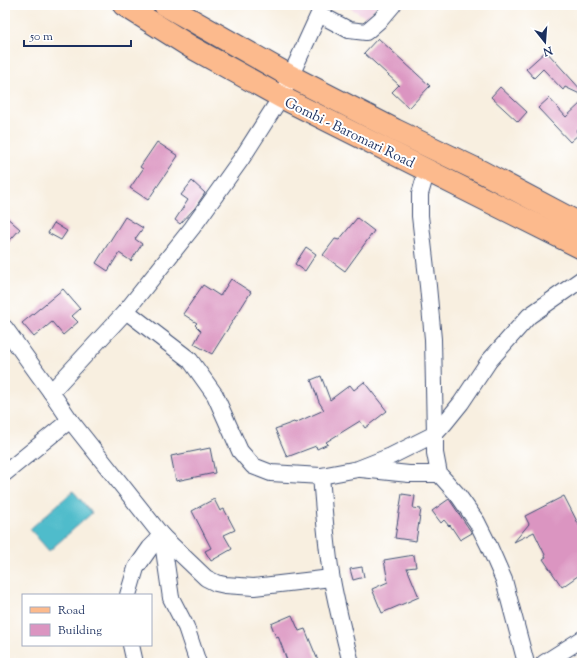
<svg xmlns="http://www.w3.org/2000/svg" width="587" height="668" viewBox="0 0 587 668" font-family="'Sorts Mill Goudy',serif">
<rect width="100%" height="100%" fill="#fff"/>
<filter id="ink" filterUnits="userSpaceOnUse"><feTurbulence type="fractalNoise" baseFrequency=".025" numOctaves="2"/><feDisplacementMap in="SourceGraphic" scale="8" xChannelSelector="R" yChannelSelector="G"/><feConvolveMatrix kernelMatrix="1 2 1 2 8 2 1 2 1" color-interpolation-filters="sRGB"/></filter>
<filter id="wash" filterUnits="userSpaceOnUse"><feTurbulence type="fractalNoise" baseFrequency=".012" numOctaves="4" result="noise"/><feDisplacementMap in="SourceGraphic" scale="16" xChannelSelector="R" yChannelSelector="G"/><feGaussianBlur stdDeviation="0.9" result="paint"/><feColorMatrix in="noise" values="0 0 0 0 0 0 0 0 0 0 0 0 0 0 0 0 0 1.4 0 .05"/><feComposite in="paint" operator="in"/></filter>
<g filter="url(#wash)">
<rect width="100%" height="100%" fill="#f8efe0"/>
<polygon fill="#f1d0e3" points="345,5 377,5 367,18"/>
<polygon fill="#50bccb" stroke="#367694" points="73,491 92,513 49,551 30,529"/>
<g id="blocks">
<g fill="#db95c1">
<polygon points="378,38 430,86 409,108 392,92 399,85 364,53"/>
<polygon points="546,51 582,91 582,95 565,87 563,90 543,69 534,78 526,69"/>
<polygon points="500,87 527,112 518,122 491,97"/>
<polygon points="549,98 566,117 582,102 582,125 576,131 579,134 570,142 538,108"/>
<polygon points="157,142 178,156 148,200 130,188 143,169 140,167"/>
<polygon points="192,181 205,193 195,208 180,224 175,220 188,200 181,195"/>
<polygon points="5,216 20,229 5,246"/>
<polygon points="125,217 143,228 135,239 142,244 131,261 119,253 108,271 96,263"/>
<polygon points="357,218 374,231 345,271 323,255 335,239 339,240"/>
<polygon points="54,223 67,231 61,240 48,233"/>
<polygon points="306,247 316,254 305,271 295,264"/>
<polygon points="231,279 251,292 212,354 194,344 201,331 195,325 197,323 183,314 203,285 220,296"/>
<polygon points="63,289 80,309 72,316 78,322 63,335 52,322 34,337 22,323"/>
<polygon points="321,376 330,400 350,385 354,390 364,382 387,411 365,428 360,421 326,442 328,444 317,449 316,446 287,457 275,429 294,422 295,423 324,410 319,402 311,380"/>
<polygon points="210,448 215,473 176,481 171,456"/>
<polygon points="402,494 415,496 413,508 421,509 416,541 395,538"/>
<polygon points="564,496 582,531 582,573 562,587 543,559 546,557 534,532 514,542 529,524 525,516"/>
<polygon points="214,499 220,511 224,509 235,530 224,535 232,549 211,561 205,551 211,548 192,511"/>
<polygon points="449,499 472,533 460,540 450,525 449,526 444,520 441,523 432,511"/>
<polygon points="414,555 416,567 407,568 419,597 382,613 372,589 388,582 384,560"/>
<polygon points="362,567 364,577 353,580 350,569"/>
<polygon points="292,615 299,631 305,629 319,663 288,663 278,636 276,637 271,624"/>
</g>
</g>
</g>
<g filter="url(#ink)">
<use href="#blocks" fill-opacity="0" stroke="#3c4c72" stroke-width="1"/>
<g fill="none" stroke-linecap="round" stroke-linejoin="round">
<g stroke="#3c4c72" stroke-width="18">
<g id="street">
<polyline points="126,311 190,360 215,395 240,451 253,466 271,473 321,476 358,469 391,456 435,434 433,339 428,286 420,216 420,194 427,170"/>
<polyline points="5,328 51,392"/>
<polyline points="361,469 409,474 439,474"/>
<polyline points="5,473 70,420"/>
<path d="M 321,476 C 324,510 326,545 332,580 C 337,608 344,635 351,663"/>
<polyline points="162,536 171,598 186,627 198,663"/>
<polyline points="331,578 254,587 225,585 216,583 206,578 162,536 70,420 51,392 126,311 192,228 242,158 281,97 319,14 349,30 366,32 381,19 393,5"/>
<polyline points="128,595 136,568 150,548 162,536"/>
<polyline points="131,645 135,663"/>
<polyline points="526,663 504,580 489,546 477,522 458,495 439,474 435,453 435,434 444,424 461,403 489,361 529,316 582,279"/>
<polyline points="544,663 582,639"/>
</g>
</g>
<g stroke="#3c4c72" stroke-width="24">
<g id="primary">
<polyline points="124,5 191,47 281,97 582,248"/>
<polyline points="165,5 290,76 395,130 482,172 582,225"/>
</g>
</g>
<use href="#street" stroke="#fff" stroke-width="16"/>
<use href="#primary" stroke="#fcba8d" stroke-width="22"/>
</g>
</g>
<g text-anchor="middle" stroke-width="4" stroke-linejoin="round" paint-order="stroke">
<g font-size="14" fill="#1b2f5e" stroke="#fff">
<text transform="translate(350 132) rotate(26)" y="5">Gombi - Baromari Road</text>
</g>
</g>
<rect width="587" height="668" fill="none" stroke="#fff" stroke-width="20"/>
<rect x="22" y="594" width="130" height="52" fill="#ffffff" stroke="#a4acbf"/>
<rect x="30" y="607" width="20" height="6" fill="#fcba8d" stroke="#a4acbf"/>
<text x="58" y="614" font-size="12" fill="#1b2f5e">Road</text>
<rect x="30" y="624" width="20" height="12" fill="#db95c1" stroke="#a4acbf"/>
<text x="58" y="634" font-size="12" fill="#1b2f5e">Building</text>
<g transform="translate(545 42) rotate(163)" stroke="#ffffff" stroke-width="3" paint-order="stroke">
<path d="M0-3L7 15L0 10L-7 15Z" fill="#1b2f5e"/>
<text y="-6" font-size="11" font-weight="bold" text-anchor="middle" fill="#1b2f5e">N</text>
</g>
<path d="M24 40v6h107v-6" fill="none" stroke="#1b2f5e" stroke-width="2"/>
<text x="30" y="40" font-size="12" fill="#1b2f5e" stroke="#ffffff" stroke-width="3" paint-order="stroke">50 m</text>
</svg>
